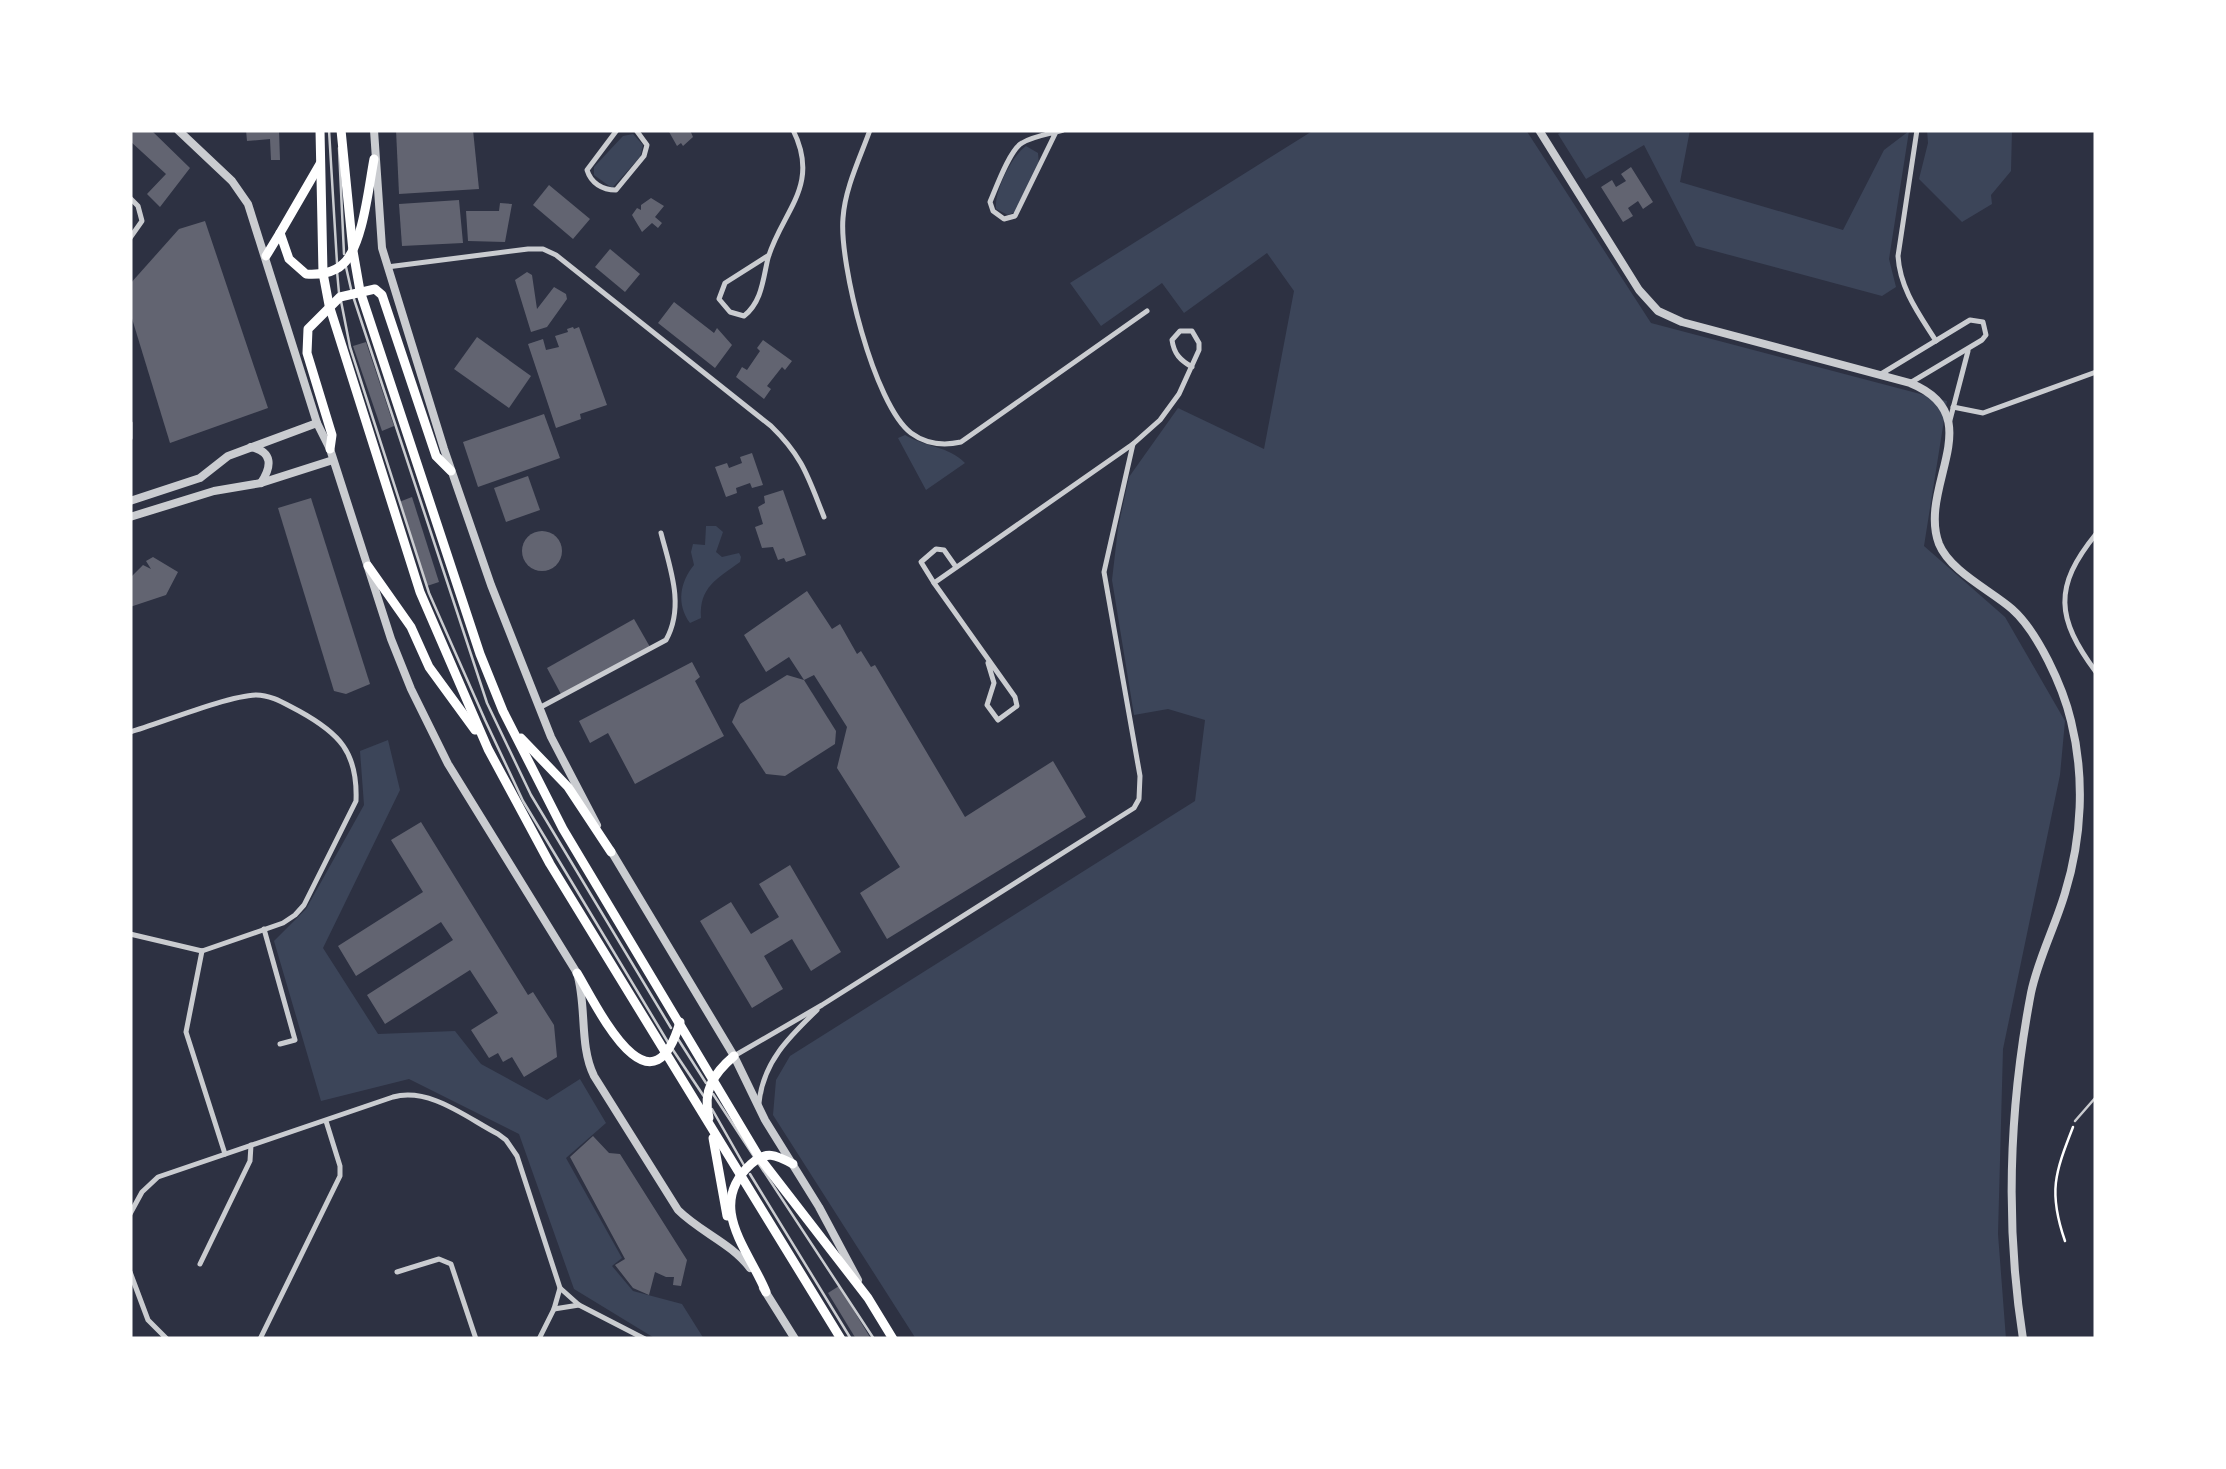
<svg xmlns="http://www.w3.org/2000/svg" width="2226" height="1469" viewBox="0 0 2226 1469" font-family="Arial,sans-serif">
<rect width="100%" height="100%" fill="#2d3142"/>
<g fill="#3c4559">
<polygon points="1314,130 1526,130 1651,323 1947,401 1924,546 2005,617 2065,721 2060,775 2003,1049 1998,1234 2006,1339 916,1339 773,1115 776,1080 790,1056 1195,801 1205,720 1168,709 1134,715 1112,580 1118,528 1129,477 1178,408 1264,449 1294,291 1267,253 1184,313 1162,283 1101,326 1070,283"/>
<polygon points="1565,130 1690,130 1680,182 1843,230 1884,150 1909,131 1889,259 1896,287 1882,296 1696,246 1644,145 1586,179 1558,134"/>
<polygon points="1927,130 2012,130 2011,171 1991,195 1992,204 1962,222 1919,179 1928,143"/>
<polygon points="633,134 643,145 640,157 612,188 594,175 594,167 623,136"/>
<path d="M 1026,146 L 1038,153 L 1039,165 L 1015,212 L 1008,215 L 996,209 C 994,191 1012,156 1026,146 Z"/>
<path d="M 905,435 C 925,447 949,446 965,463 L 926,490 L 898,438 Z"/>
<path d="M 706,526 L 716,526 L 723,532 L 716,552 L 722,557 L 739,553 L 741,557 L 740,562 C 717,579 699,587 701,618 L 690,623 C 676,604 680,582 694,565 L 691,552 L 693,544 L 705,545 Z"/>
<polygon points="388,740 400,790 323,948 378,1034 455,1031 481,1064 547,1100 580,1079 606,1123 566,1158 622,1258 612,1266 633,1291 682,1304 704,1339 656,1339 574,1289 519,1134 409,1079 321,1101 274,941 306,909 364,805 360,751"/>
</g>
<g fill="#626471">
<polygon points="130,130 151,130 190,168 160,207 147,194 166,174 130,141"/>
<polygon points="246,130 279,130 280,160 271,160 270,139 247,141"/>
<polygon points="396,130 473,130 479,189 399,194"/>
<polygon points="668,130 690,130 693,137 683,146 681,143 677,146"/>
<polygon points="1631,167 1653,202 1643,209 1638,201 1628,208 1633,216 1623,222 1601,187 1612,180 1616,187 1626,181 1621,174"/>
<polygon points="549,185 590,219 573,239 533,205"/>
<polygon points="651,198 664,206 655,217 662,223 658,228 652,223 642,232 632,215 637,208 641,210 641,205"/>
<polygon points="459,200 463,243 402,246 399,204"/>
<polygon points="500,203 512,204 505,242 468,241 466,211 499,211"/>
<polygon points="205,221 268,408 170,443 130,312 130,284 179,229"/>
<polygon points="610,249 640,274 625,292 595,267"/>
<polygon points="527,272 532,275 537,309 554,287 566,294 567,299 547,327 531,332 515,280"/>
<polygon points="674,302 714,333 717,328 732,345 715,368 658,323"/>
<polygon points="573,327 574,329 579,327 607,405 580,414 581,419 556,428 528,344 543,339 546,350 559,347 555,336 568,332 567,329"/>
<polygon points="477,337 531,376 509,408 454,369"/>
<polygon points="763,340 792,361 785,370 782,367 767,386 771,389 764,399 736,377 742,367 747,370 760,351 757,348"/>
<polygon points="366,342 394,426 382,431 353,346"/>
<polygon points="544,414 560,458 478,487 463,442"/>
<polygon points="752,453 763,485 752,488 750,483 736,488 737,493 726,497 715,467 727,463 729,468 742,463 740,457"/>
<polygon points="528,476 540,510 506,522 494,488"/>
<polygon points="783,490 806,555 786,562 784,558 778,560 773,547 762,548 755,527 763,524 758,507 765,503 764,496"/>
<polygon points="412,497 439,582 427,586 399,502"/>
<polygon points="311,498 370,684 346,694 334,691 278,508"/>
<circle cx="542" cy="551" r="20"/>
<polygon points="153,557 178,572 166,595 130,607 130,578 143,565 151,569 146,561"/>
<polygon points="807,591 832,629 840,624 857,654 861,651 871,667 875,665 965,817 1053,761 1086,817 887,939 860,893 900,867 837,768 847,727 814,675 804,680 789,657 766,672 744,635"/>
<polygon points="634,619 650,647 562,696 547,668"/>
<polygon points="692,662 700,677 695,681 724,736 635,784 608,733 590,743 579,721"/>
<polygon points="787,675 804,680 836,731 835,744 785,776 766,774 732,722 740,704"/>
<polygon points="421,822 528,995 533,992 554,1025 557,1057 524,1077 512,1057 503,1062 498,1053 489,1058 471,1030 498,1013 470,970 385,1024 367,995 453,940 441,922 356,976 338,946 423,892 391,840"/>
<polygon points="790,865 841,952 811,971 792,939 764,956 783,989 752,1008 700,921 731,902 751,934 779,917 759,884"/>
<polygon points="593,1136 609,1153 620,1154 687,1260 681,1286 673,1285 674,1277 666,1277 655,1272 649,1295 633,1288 615,1265 625,1259 570,1157"/>
<polygon points="839,1286 871,1339 856,1339 828,1293"/>
</g>
<g fill="none" stroke-linecap="round" stroke-linejoin="round">
<path stroke="#fff" stroke-width="2.5" d="M 2065,1241 C 2048,1192 2055,1173 2073,1127"/>
<g stroke="#caccd0" stroke-width="2.5">
<polyline points="329,130 337,263"/>
<polyline points="339,148 344,254"/>
<polyline points="346,267 351,289"/>
<polyline points="337,271 339,293"/>
<polyline points="353,296 487,703 531,795 671,1028"/>
<polyline points="341,301 350,347 429,593 485,720 523,801 669,1044"/>
<polyline points="678,1039 706,1083"/>
<polyline points="673,1050 705,1098"/>
<polyline points="713,1094 874,1339"/>
<polyline points="712,1109 745,1167"/>
<polyline points="2075,1121 2096,1097"/>
<polyline points="750,1174 851,1339"/>
</g>
<g stroke="#caccd0" stroke-width="5">
<path d="M 617,130 L 587,170 C 591,183 602,190 616,190 L 644,156 L 647,145 L 636,130"/>
<path d="M 870,130 C 860,158 845,188 843,218 C 839,263 874,405 911,433 C 926,444 943,446 961,442 L 1147,311"/>
<path d="M 1917,130 L 1898,256 C 1900,289 1919,314 1936,341"/>
<path d="M 1056,132 L 1015,216 L 1004,219 L 993,211 L 990,202 C 996,188 1010,149 1022,143 C 1033,136 1050,134 1063,130"/>
<polyline points="130,198 138,206 142,221 130,238"/>
<path d="M 769,255 L 725,283 L 719,299 L 730,312 L 744,316 C 762,302 763,279 768,258 C 782,211 821,186 793,130"/>
<path d="M 387,267 L 528,249 L 543,249 L 556,255 L 771,426 C 803,457 808,477 824,517"/>
<polyline points="1881,374 1970,320 1983,322 1986,335 1982,340 1910,383"/>
<polyline points="1953,407 1983,413 2096,372"/>
<polyline points="1950,420 1968,351"/>
<polyline points="130,423 130,438"/>
<path d="M 2096,534 C 2053,587 2056,618 2096,672"/>
<polyline points="934,583 921,562 936,549 944,550 956,567"/>
<polyline points="988,663 994,683 987,705 998,720 1017,706 1015,697 934,583 1133,444"/>
<path d="M 539,708 L 666,640 C 685,606 670,568 661,533"/>
<path d="M 130,732 C 161,723 227,696 256,695 C 272,695 285,704 299,711 C 339,733 358,752 356,801 L 304,905 L 295,915 L 283,923 L 202,951"/>
<polyline points="264,929 295,1040 280,1044"/>
<polyline points="130,934 202,951"/>
<polyline points="202,951 186,1032 225,1154"/>
<path d="M 734,1056 L 822,1005 L 1134,808 L 1139,799 L 1140,776 L 1104,572 L 1133,444 L 1160,420 L 1179,394 L 1199,350 L 1199,343 L 1192,331 L 1180,331 L 1172,340 C 1174,354 1180,360 1192,367"/>
<path d="M 759,1103 C 763,1062 789,1037 817,1010"/>
<path d="M 130,1214 L 142,1192 L 158,1177 L 393,1097 C 430,1087 467,1118 498,1134 L 506,1140 L 517,1156 L 560,1288 L 554,1309 L 539,1339"/>
<polyline points="200,1264 250,1161 251,1145"/>
<polyline points="130,1272 148,1320 167,1339"/>
<polyline points="397,1272 439,1259 451,1264 476,1339"/>
<polyline points="560,1288 579,1305 645,1339"/>
<polyline points="554,1309 579,1305"/>
<polyline points="260,1339 340,1176 340,1166 326,1121"/>
</g>
<g stroke="#caccd0" stroke-width="8">
<path d="M 178,130 L 232,181 L 248,204 L 317,423 L 330,449 L 391,639 L 411,689 L 448,764 L 577,973 C 587,1006 579,1046 594,1076 L 678,1210 C 700,1232 731,1243 750,1268"/>
<polyline points="374,130 382,248 444,449 491,585 551,737 597,825"/>
<path d="M 1539,130 L 1639,290 L 1658,311 L 1682,322 L 1910,383 C 1992,416 1917,486 1939,544 C 1950,571 1990,590 2012,609 C 2038,632 2063,687 2071,721 C 2085,777 2082,838 2065,893 C 2055,927 2038,959 2031,993 C 2009,1108 2005,1224 2023,1339"/>
<path d="M 251,447 C 273,452 272,466 261,483"/>
<polyline points="130,501 200,478 228,456 317,423"/>
<polyline points="130,517 214,491 261,483 333,460"/>
<polyline points="611,851 734,1056 765,1120 819,1207 858,1280"/>
<polyline points="763,1288 795,1339"/>
</g>
<g stroke="#fff" stroke-width="9">
<polyline points="320,130 323,273 329,305 420,592 488,749 550,864 841,1339"/>
<polyline points="341,130 353,251 360,291 480,654 503,711 563,829 759,1157 868,1298 893,1339"/>
<path d="M 320,164 L 280,233 L 289,259 L 306,274 C 318,275 334,273 343,264 C 363,247 369,184 374,159"/>
<polyline points="266,256 280,233"/>
<polyline points="330,449 332,435 307,353 308,329 340,297 375,289 382,295 436,456 451,471"/>
<polyline points="368,566 411,627 429,667 475,730"/>
<polyline points="521,738 568,787 611,852"/>
<path d="M 577,973 C 598,1008 651,1121 680,1022"/>
<path d="M 709,1118 C 702,1091 714,1073 734,1056"/>
<polyline points="713,1138 727,1216"/>
<path d="M 766,1292 C 749,1250 705,1206 751,1164 C 766,1150 776,1155 793,1164"/>
</g>
</g>
<rect width="2226" height="1469" fill="none" stroke="#ffffff" stroke-width="265"/>
</svg>
